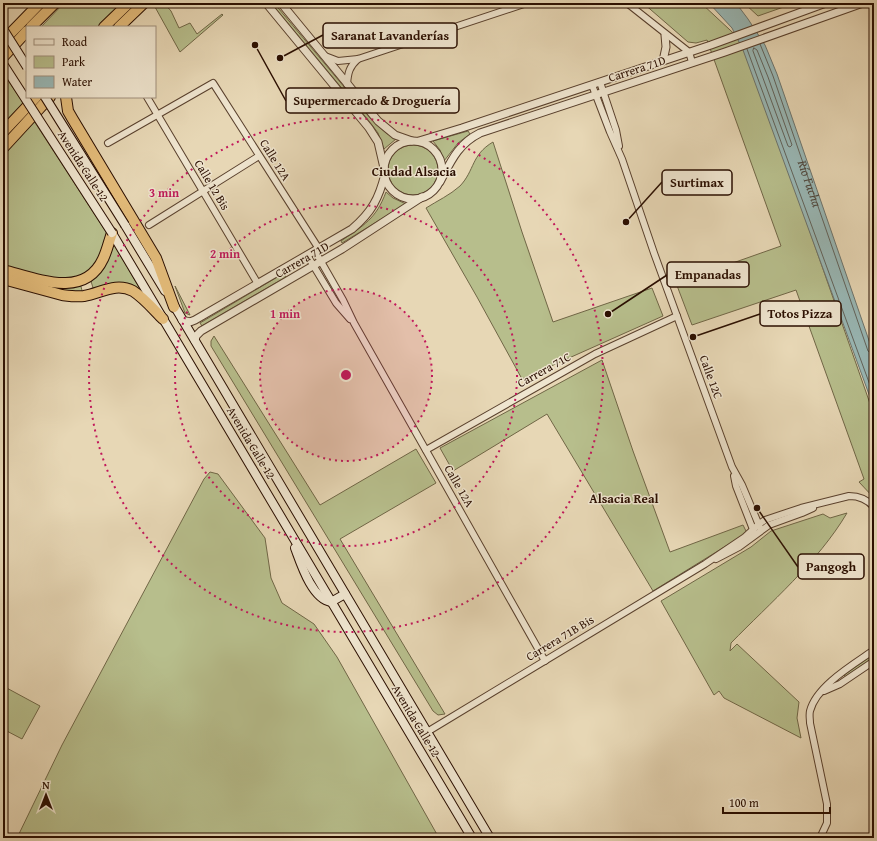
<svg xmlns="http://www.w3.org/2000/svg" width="877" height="841" viewBox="0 0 877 841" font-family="'Gentium Book Plus',serif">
<rect width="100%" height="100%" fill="#e7d7b5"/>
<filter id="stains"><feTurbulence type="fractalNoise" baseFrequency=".005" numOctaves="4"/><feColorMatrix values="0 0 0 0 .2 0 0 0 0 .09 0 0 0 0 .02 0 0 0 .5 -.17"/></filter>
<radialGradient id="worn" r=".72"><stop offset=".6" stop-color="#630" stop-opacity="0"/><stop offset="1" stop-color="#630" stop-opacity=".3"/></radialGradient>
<g fill="#b7be8c" stroke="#706646">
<polygon points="64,3 121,3 97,27 41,27"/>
<polygon points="160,3 164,3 171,11 179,28 190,23 197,34 222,14 223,15 180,52 155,7"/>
<polygon points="271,3 274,3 371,119 386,133 396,139 384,149 378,133 369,121"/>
<polygon points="643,3 701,3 744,43 874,415 874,498 859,482 864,479 796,290 692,325 676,283 781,246 707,40 696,43 688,42"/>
<polygon points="744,3 795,3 758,16"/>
<polygon points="3,73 24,104 3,126"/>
<polygon points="34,121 108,235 100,259 86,274 69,281 3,268 3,155"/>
<polygon points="468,131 470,134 458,143 444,161 440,150 433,141"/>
<path d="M 493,142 L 522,232 L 553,322 L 652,288 L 663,316 L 522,379 L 477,297 L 426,208 C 437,201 450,195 460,186 C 475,170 471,155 493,142 Z"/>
<circle cx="413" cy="170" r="25"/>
<path d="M 386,192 L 393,198 L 406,204 L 342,243 L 341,241 C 364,225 376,219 386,192 Z"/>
<polygon points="112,241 146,299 134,289 94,291 90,278"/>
<polygon points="284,273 286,277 202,326 200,323"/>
<polygon points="3,277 80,283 83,294 71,294"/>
<polygon points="175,286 190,315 185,313"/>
<polygon points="214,336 320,505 416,449 436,483 340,539 445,714 438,715 433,711 211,346 211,341"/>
<polygon points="602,360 633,451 670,552 743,525 747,533 653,591 547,414 453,471 440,448"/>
<polygon points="210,472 218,474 265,538 271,578 282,603 314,624 337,657 439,838 17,838 62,745 204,479"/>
<path d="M 847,513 C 818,562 770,603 731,643 L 730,651 L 737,644 L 799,702 L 797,718 L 801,738 L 724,698 L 719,691 L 714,695 L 661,601 L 751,547 L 771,531 L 823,514 L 830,518 Z"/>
<polygon points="874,654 874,658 846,677 844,675"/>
<polygon points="3,686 40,706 22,739 3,729"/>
</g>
<polygon fill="#99b8b6" stroke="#6d746d" points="709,3 736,3 748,19 765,45 777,74 874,355 874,408 743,50 732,28"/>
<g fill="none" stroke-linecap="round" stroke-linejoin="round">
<g stroke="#62635b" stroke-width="1">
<path id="s1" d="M 760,44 L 773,76 L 868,351 L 871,353 L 874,354"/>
<polygon points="754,48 757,50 768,77 792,145 790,147 788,146 753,51"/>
<polyline points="747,49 874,396"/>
</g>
<g stroke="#59402d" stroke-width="8">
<g id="minor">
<polyline points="627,3 689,52 692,62"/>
<polyline points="325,56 338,61 358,59 527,3"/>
<polyline points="600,82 616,130 619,146"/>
<path d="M 347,84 C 348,73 349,67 358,59"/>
<polyline points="592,85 610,132 622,159 654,253 732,467 742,485 761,530"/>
<polyline points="147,97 258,284"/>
<polyline points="108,143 213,83 319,249"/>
<polyline points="149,225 259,156"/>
<polyline points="315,251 343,300 354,323 545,661"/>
<polyline points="307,255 336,303 350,319"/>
<polyline points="426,450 595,354 677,316"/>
<polyline points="734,476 736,486 754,532"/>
<polyline points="716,559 739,547 769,525 802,513 813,508"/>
<polyline points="824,691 840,684 874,661"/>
<path d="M 427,732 L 705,564 L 745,537 L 759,524 L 765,520 L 801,508 L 849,496 C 859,496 867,499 874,507"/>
<path d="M 820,838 L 827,823 L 827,804 L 810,723 C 810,719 809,715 810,711 C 816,686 854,664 874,650"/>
</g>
</g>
<g stroke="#59402d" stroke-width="9">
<g id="tertiary">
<polyline points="266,3 369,128 378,142 384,168"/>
<polyline points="281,3 378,121 395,135 412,141"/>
<polyline points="663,61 666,47 665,35"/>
<polyline points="419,141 462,128 711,45 826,3"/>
<circle cx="413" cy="170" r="29"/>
<path d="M 440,182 C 451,161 458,144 480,133 L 725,52 L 863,3"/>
<path d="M 182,320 L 190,322 L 195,320 L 352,229 C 372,212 379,198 385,174"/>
<polyline points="195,341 196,336 201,331 342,249 422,197"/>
</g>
</g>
<g stroke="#2a0e00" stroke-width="10">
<g id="secondary">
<polyline points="125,225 165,291"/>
<polyline points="112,233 472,838"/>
<polyline points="172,302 490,838"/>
<path d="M 295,548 C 301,564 312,599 331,602 L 345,594"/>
</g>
</g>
<g stroke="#2a0e00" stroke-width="12">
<g id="trunk">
<polyline points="31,27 55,3"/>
<polyline points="104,27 129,3"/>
<polyline points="119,27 144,3"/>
<polyline points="3,41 40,3"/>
<polyline points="3,57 27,31"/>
<polyline points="66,97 68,111 72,118 156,258 174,307"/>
<polyline points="3,132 36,97"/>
<polyline points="3,148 50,97"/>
<path d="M 3,270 C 35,278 84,300 103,259 C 107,251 109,241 112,233"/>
<path d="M 3,279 L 62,295 C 70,296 77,297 84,296 C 101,293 116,282 133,291 C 144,298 154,310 163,319"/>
</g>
</g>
<use href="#minor" stroke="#efe5cf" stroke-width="6"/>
<use href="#tertiary" stroke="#efe5cf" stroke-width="7"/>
<use href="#secondary" stroke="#efe5cf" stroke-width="8"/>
<use href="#trunk" stroke="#e4bc7a" stroke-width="10"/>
<g stroke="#2a0e00" stroke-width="10" stroke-linecap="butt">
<g id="secondary-bridge">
<polyline points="3,29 27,67"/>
<polyline points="3,64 112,233"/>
<polyline points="45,97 125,225"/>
</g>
</g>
<use href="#secondary-bridge" stroke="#efe5cf" stroke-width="8"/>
</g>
<circle cx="346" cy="375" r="86" fill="#c2185b" fill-opacity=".12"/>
<g fill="none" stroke="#c2185b" stroke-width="2" stroke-dasharray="2 4">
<circle cx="346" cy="375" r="86"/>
<circle cx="346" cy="375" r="171"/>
<circle cx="346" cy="375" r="257"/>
</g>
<g text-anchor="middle" stroke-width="3" stroke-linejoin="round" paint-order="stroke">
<g font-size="12" fill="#2a0e00" stroke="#efe5cf">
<text transform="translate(637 69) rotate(-18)" y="4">Carrera 71D</text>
<text transform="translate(275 160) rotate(58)" y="4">Calle 12A</text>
<text transform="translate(83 166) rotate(57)" y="4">Avenida Calle 12</text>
<text transform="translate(212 185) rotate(59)" y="4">Calle 12 Bis</text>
<text transform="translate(302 260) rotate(-30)" y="4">Carrera 71D</text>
<text transform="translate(544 370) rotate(-29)" y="4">Carrera 71C</text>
<text transform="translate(711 377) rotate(70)" y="4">Calle 12C</text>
<text transform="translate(251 443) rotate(59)" y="4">Avenida Calle 12</text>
<text transform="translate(459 486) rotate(60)" y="4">Calle 12A</text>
<text transform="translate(560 638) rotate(-31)" y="4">Carrera 71B Bis</text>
<text transform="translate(416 721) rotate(59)" y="4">Avenida Calle 12</text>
</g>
<g font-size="13" font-weight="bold" fill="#2a0e00" stroke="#efe5cf">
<text x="414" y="176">Ciudad Alsacia</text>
<text x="624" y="503">Alsacia Real</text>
</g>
<g font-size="13" font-style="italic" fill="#514a40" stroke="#efe5cf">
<text dy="5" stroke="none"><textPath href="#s1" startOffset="148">Río Fucha</textPath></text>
</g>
</g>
<circle cx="346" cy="375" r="6" fill="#c2185b" stroke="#efe5cf" stroke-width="2"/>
<g font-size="12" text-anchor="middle" font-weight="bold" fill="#c2185b" stroke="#efe5cf" stroke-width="3" stroke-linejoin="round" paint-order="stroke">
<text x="164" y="197">3 min</text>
<text x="225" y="258">2 min</text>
<text x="285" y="318">1 min</text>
</g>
<path fill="none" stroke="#2a0e00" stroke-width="1.5" d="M280 58L323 35M255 45L286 101M626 222L662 182M608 314L667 275M693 337L760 314M757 508L798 567"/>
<g fill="#2a0e00" stroke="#efe5cf" stroke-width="1.5">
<circle cx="280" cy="58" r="4"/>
<circle cx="255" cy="45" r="4"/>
<circle cx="626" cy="222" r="4"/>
<circle cx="608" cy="314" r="4"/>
<circle cx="693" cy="337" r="4"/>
<circle cx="757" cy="508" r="4"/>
</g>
<g fill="#efe5cf" stroke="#2a0e00" stroke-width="1.5">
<rect x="323" y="23" width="134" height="25" rx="4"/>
<rect x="286" y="88" width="173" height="25" rx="4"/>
<rect x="662" y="170" width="70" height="25" rx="4"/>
<rect x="667" y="262" width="82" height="25" rx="4"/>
<rect x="760" y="301" width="81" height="25" rx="4"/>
<rect x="798" y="554" width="66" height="25" rx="4"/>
</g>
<g font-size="13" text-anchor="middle" font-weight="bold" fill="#2a0e00">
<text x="390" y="40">Saranat Lavanderías</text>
<text x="372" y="105">Supermercado &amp; Droguería</text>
<text x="697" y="187">Surtimax</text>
<text x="708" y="279">Empanadas</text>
<text x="800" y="318">Totos Pizza</text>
<text x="831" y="571">Pangogh</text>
</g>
<rect width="877" height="841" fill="none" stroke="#e7d7b5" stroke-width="16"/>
<rect x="4" y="4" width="869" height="833" fill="none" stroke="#2a0e00" stroke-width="2"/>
<rect x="8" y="8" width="861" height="825" fill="none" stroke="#2a0e00"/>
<rect x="26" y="26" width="130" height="72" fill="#efe5cf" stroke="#a08f7c"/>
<rect x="34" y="39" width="20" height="6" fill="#efe5cf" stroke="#a08f7c"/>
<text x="62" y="46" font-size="12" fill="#2a0e00">Road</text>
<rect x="34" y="56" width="20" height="12" fill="#b7be8c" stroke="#a08f7c"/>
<text x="62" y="66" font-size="12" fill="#2a0e00">Park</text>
<rect x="34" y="76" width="20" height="12" fill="#99b8b6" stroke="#a08f7c"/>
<text x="62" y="86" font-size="12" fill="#2a0e00">Water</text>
<g transform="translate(46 795)" stroke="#efe5cf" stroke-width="3" paint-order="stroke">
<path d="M0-3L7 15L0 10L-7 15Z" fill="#2a0e00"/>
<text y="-6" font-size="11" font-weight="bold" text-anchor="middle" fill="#2a0e00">N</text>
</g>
<path d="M723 807v6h107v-6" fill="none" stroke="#2a0e00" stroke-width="2"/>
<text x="729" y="807" font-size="12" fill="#2a0e00" stroke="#efe5cf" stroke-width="3" paint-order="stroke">100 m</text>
<rect width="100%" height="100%" filter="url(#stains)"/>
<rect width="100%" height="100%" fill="url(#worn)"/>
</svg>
